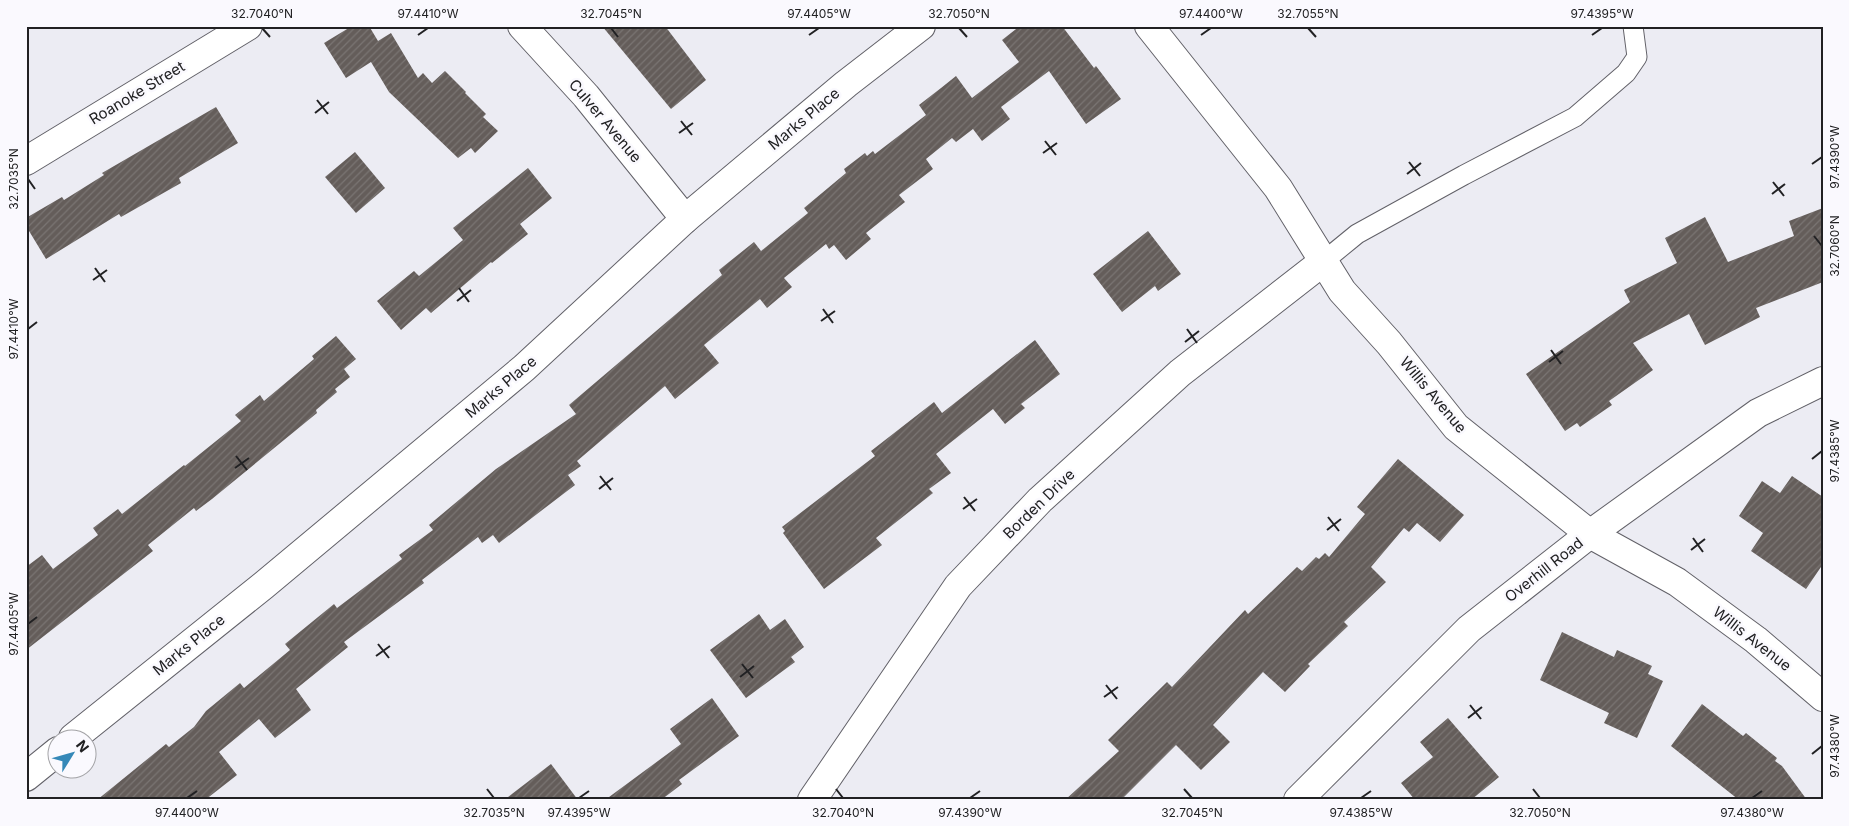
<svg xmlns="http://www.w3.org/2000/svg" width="1849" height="826" viewBox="0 0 1849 826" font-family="Inter,sans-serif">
<defs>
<pattern id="building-hatch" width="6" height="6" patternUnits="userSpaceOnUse" patternTransform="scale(1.25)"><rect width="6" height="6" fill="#645d5a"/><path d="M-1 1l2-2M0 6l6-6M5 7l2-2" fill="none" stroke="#7a7573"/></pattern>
</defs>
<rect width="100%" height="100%" fill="#ececf3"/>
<g fill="url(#building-hatch)">
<polygon points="352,26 369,26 378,41 391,33 418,78 423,73 432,83 445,71 466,92 465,93 486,114 483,117 498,131 475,153 471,148 458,158 389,92 371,62 346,78 324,43"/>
<polygon points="602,26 665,26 706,80 671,109"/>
<polygon points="1020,26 1062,26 1094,68 1096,66 1121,99 1086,124 1049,71 1001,107 1010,119 982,141 973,129 956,142 952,138 926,159 933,169 899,195 905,202 866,233 871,239 846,260 834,245 829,249 826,244 784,278 792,287 767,308 760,299 704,345 719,363 675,399 665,386 577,461 581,466 568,475 575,485 499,543 493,535 482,543 478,537 422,580 424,583 344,642 348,647 296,689 311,710 275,738 259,719 219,752 237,775 205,800 97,800 166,744 169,747 194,727 206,711 240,683 244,688 290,650 285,644 334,604 337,608 402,559 399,555 433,530 429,525 496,469 576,414 569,405 722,275 719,270 754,242 761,251 808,213 804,208 846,173 844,169 865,153 867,156 873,151 875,154 926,115 919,105 941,88 956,76 972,98 1019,62 1002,40"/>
<polygon points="216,107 238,143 179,178 181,183 121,217 119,214 46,259 26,226 26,218 62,197 64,200 104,175 102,173"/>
<polygon points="355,152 385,188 356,213 325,177"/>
<polygon points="528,168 552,198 520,224 528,234 492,263 491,262 431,313 426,308 401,330 377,301 414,271 419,276 463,240 453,228"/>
<polygon points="1823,208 1823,282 1756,308 1760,317 1705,345 1689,314 1633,343 1653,370 1609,401 1612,405 1580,427 1577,423 1565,431 1526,374 1630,302 1624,290 1677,263 1665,238 1705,217 1728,262 1794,236 1789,221"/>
<polygon points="1148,231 1181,274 1158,291 1155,286 1122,312 1093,274"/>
<polygon points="336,336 356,359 344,369 350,377 335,389 337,392 316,410 317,413 212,499 196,511 194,508 148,545 153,551 26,650 26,567 42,555 53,569 98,535 93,528 118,509 122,514 184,465 185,466 241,421 235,415 260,395 264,401 314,359 312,356"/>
<polygon points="1035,340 1060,374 1021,404 1025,408 1005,424 993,409 936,454 951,473 929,489 933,493 876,538 882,545 824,589 783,533 785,531 782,527 875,456 871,451 934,402 942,413"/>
<polygon points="1398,459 1464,515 1440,542 1417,523 1409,532 1404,528 1371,567 1386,582 1344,622 1348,626 1308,664 1310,666 1285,692 1263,672 1213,725 1230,742 1201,770 1176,745 1121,800 1065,800 1119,751 1108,740 1167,682 1172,687 1245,610 1248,614 1297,567 1302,571 1316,557 1319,559 1325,553 1329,557 1365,514 1357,507"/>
<polygon points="1792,476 1823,497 1823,564 1806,589 1751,551 1763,533 1739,516 1762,481 1780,493"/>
<polygon points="759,614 770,630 785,619 804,647 791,657 795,662 746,698 710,650"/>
<polygon points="1562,632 1614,657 1617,650 1652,666 1648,674 1663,681 1637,738 1604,723 1609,713 1540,680"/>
<polygon points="712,698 739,736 679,780 682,784 661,800 605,800 681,744 670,729"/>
<polygon points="1702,704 1743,736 1746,733 1777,758 1775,761 1782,766 1807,800 1739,800 1671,746"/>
<polygon points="1448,718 1499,777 1471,800 1415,800 1401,783 1433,757 1420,742"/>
<polygon points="551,764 578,800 504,800"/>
</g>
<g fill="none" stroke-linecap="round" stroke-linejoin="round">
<g stroke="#626168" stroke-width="21">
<polyline id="lane" points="1324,261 1357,234 1464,175 1575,117 1626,73 1637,57 1633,26"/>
</g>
<g stroke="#626168" stroke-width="30">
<g id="street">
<polyline points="522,26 586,96 685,219"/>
<polyline points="1149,26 1278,188 1342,291 1389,343 1456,427 1590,534 1677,582 1756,640 1823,697"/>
<polyline points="26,161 248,26"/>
<polyline points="73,738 264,585 524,368 685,219 846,84 921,26"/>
<polyline points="26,777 58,751"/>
<polyline points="812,800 958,586 1040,500 1180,373 1324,261"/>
<polyline points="1298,800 1469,629 1590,534 1758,413 1823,381"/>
</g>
</g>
<use href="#lane" stroke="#fff" stroke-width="19"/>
<use href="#street" stroke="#fff" stroke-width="28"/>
</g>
<path fill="none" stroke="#212123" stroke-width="2" d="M 262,28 L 270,37M 611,28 L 618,37M 959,28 L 967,37M 1308,28 L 1316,37M 418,35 L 428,28M 809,35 L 819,28M 1201,35 L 1211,28M 1592,35 L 1602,28M 317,100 L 328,114M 315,113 L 329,102M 681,121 L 692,135M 679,133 L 693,123M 1045,141 L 1056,155M 1043,153 L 1057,143M 1409,162 L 1420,176M 1812,164 L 1822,157M 1407,174 L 1421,163M 28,179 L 35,189M 1773,182 L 1784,196M 1772,194 L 1785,184M 1814,236 L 1822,246M 95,268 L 105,282M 93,280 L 107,270M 459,288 L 469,302M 457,301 L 471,290M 823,309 L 833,323M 821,321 L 835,311M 28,329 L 37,322M 1187,329 L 1197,343M 1185,342 L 1199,331M 1551,350 L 1561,364M 1549,362 L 1563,351M 236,456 L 247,470M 1812,459 L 1822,451M 235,468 L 249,458M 600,476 L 611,490M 599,489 L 613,478M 964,497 L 975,511M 963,509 L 977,499M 1328,517 L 1339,531M 1327,530 L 1341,519M 1693,538 L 1703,552M 1691,550 L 1705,539M 28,624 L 37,617M 378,644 L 389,658M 376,656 L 390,646M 742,664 L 753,678M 740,677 L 754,666M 1106,685 L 1117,699M 1104,697 L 1118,687M 1470,705 L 1481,719M 1468,718 L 1482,707M 1812,754 L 1822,746M 487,789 L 494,798M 836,789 L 843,798M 1184,789 L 1192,798M 1533,789 L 1540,798M 187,798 L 197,791M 579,798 L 589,791M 970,798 L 980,791M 1361,798 L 1371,791M 1752,798 L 1762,791"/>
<g text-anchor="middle" stroke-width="5" stroke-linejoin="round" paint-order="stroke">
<g font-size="15" fill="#212123" stroke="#faf9fe">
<text transform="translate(137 93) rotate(-31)" y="5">Roanoke Street</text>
<text transform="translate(804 119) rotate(-40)" y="5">Marks Place</text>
<text transform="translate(605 121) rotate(50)" y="5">Culver Avenue</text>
<text transform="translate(501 387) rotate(-40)" y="5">Marks Place</text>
<text transform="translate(1433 395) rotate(50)" y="5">Willis Avenue</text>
<text transform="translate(1039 504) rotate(-44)" y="5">Borden Drive</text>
<text transform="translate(1544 570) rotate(-38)" y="5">Overhill Road</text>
<text transform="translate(1752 639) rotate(38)" y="5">Willis Avenue</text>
<text transform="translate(189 645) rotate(-39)" y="5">Marks Place</text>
</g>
</g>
<rect width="1849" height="826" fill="none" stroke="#faf9fe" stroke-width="55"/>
<g transform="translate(72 754) rotate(53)"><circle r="24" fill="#faf9fe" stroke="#a3a3a6"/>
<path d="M0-4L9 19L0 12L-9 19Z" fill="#3588b8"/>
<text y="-8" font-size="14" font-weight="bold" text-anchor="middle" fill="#212123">N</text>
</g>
<rect x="28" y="28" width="1794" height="770" fill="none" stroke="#212123" stroke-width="2"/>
<g font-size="12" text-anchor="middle" fill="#212123">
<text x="262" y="18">32.7040°N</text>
<text x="428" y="18">97.4410°W</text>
<text x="611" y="18">32.7045°N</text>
<text x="819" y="18">97.4405°W</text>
<text x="959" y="18">32.7050°N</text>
<text x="1211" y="18">97.4400°W</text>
<text x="1308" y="18">32.7055°N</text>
<text x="1602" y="18">97.4395°W</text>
<text transform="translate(1835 157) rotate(-90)" y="4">97.4390°W</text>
<text transform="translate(14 179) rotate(-90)" y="4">32.7035°N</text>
<text transform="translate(1835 246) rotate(-90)" y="4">32.7060°N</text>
<text transform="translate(14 329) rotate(-90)" y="4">97.4410°W</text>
<text transform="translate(1835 451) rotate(-90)" y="4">97.4385°W</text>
<text transform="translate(14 624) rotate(-90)" y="4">97.4405°W</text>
<text transform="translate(1835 746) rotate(-90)" y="4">97.4380°W</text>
<text x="187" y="817">97.4400°W</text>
<text x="494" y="817">32.7035°N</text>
<text x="579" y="817">97.4395°W</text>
<text x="843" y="817">32.7040°N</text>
<text x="970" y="817">97.4390°W</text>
<text x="1192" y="817">32.7045°N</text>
<text x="1361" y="817">97.4385°W</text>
<text x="1540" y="817">32.7050°N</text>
<text x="1752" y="817">97.4380°W</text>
</g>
</svg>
